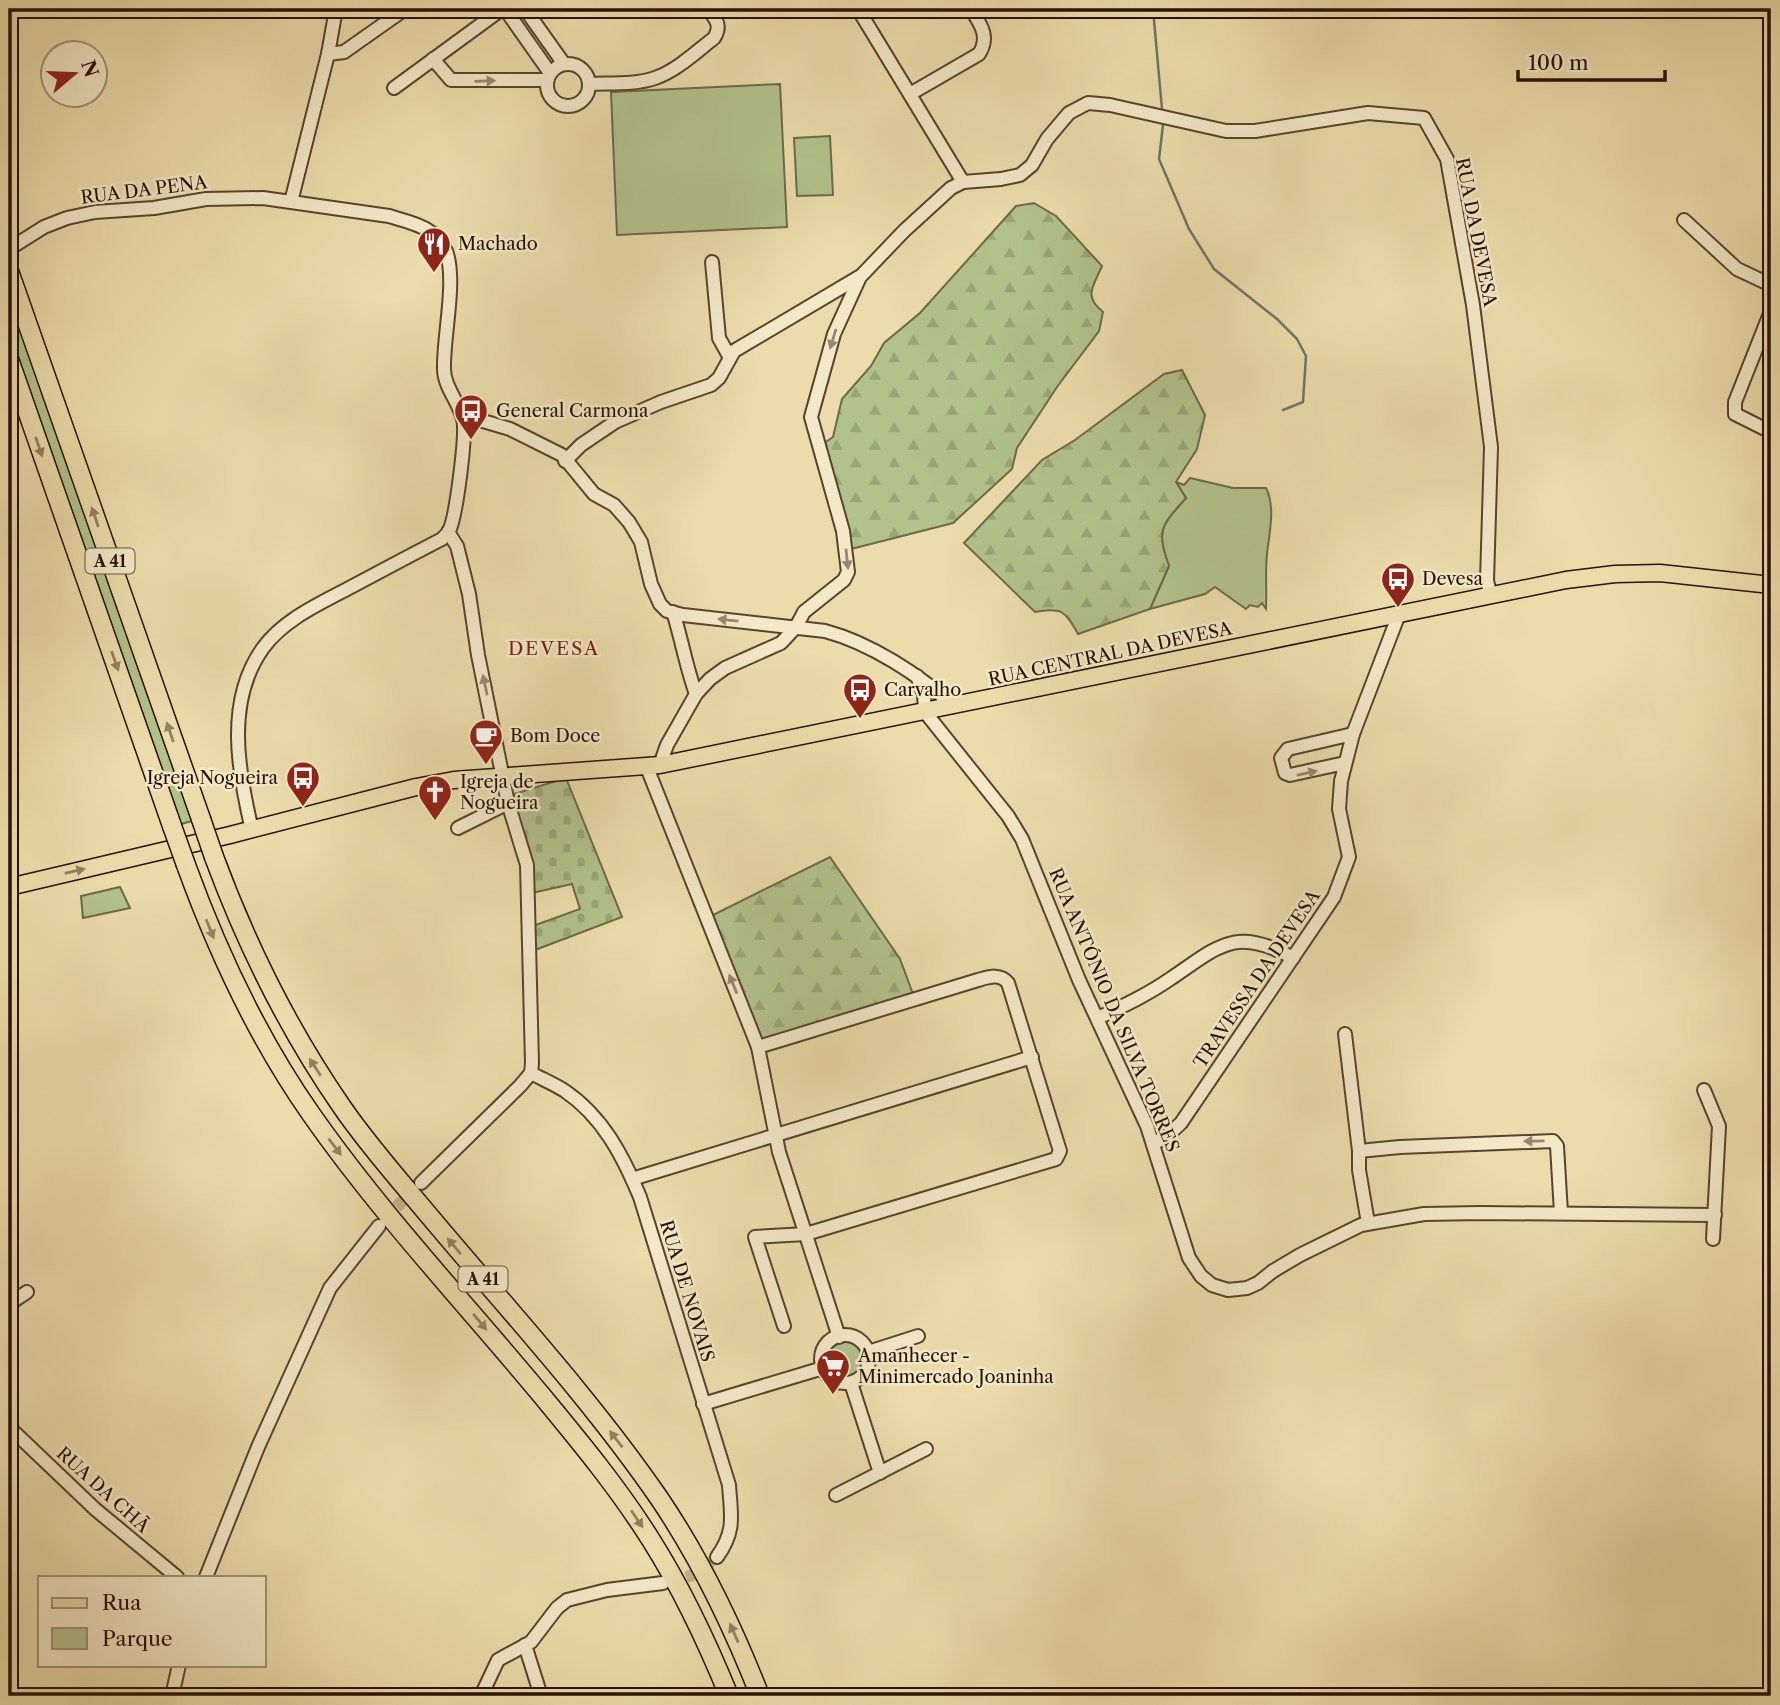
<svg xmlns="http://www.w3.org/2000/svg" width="1780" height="1705" viewBox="0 0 1780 1705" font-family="'Libre Caslon Text',serif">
<defs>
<pattern id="forest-firs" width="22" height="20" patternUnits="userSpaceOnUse" patternTransform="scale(1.75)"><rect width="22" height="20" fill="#b2c28d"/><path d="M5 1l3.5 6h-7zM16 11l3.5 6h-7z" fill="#99a678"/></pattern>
<pattern id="cemetery-stones" width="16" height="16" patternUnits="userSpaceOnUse" patternTransform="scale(1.75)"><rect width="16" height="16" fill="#b2c28d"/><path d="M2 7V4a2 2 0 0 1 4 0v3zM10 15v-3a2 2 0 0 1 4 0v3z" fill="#99a678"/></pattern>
</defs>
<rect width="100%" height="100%" fill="#ecdcab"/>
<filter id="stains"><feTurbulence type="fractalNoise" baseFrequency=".00286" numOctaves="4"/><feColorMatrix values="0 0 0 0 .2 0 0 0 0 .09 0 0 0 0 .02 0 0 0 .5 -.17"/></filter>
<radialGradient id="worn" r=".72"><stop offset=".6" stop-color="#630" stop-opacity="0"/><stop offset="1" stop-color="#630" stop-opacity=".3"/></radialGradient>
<g fill="#b2c28d" stroke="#6c6a48" stroke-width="2">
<polygon points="780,84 787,227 617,235 611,92"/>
<polygon points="830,136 833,195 797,196 794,138"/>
<polygon points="9,297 192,821 181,824 9,331 9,321 11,320"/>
<path d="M 1190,478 L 1233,488 L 1266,488 C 1276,507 1269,534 1267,554 C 1265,571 1267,591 1266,609 L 1262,603 L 1258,607 L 1250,605 L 1246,609 L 1215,587 L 1205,594 L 1150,609 L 1169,566 C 1156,530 1161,526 1186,498 L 1176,482 L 1184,485 Z"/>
<polygon points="120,887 130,908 83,918 81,896"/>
<circle cx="846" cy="1361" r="19"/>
</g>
<g fill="url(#forest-firs)" stroke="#6c6a48" stroke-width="2">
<path d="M 1034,203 L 1056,216 L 1102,266 C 1093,287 1083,296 1103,312 L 1099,331 L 1057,387 L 1017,448 L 1012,469 L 953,523 L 851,549 L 823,444 L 833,437 L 842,399 L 871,366 L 884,343 L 920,313 L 1016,206 Z"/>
<path d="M 1182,370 L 1205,415 L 1197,449 L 1176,482 L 1186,498 C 1161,526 1156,530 1169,566 L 1150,609 L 1078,634 C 1065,611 1062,607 1035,612 L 964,543 L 1042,460 L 1075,440 L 1164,374 Z"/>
<polygon points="830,857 900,959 913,994 764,1040 759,1036 711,916"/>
</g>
<polygon fill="url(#cemetery-stones)" stroke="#6c6a48" stroke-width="2" points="566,778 622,917 535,950 533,926 580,909 572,884 532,893 511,795"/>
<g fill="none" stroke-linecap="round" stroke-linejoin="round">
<g stroke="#6c766c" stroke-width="2.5">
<polyline points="1153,9 1162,109"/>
<polyline points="1163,125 1159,159 1189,229 1214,269 1277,319 1297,339 1306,356 1303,402 1283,410"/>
</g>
<g stroke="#c4b38a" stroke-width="12" stroke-dasharray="12 6" stroke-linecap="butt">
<polyline points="384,1220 415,1188"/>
<polyline points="669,1582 693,1575 717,1557"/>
</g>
<g stroke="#58442e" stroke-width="16">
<g id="minor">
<polyline points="505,9 550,73"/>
<polyline points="525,9 564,64"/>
<polyline points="858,9 963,182 1001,179 1020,175 1032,165 1047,139 1069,113 1088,103 1110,105 1226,131 1255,131 1368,113 1424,118 1447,159 1473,305 1491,447 1487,581 1491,596"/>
<polyline points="328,54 344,52 405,9"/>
<polyline points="433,59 451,80 547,80"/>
<circle cx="568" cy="85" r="21"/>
<path d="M 589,84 C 610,83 635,85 655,78 C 676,71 696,52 714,38 C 722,26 716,19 708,9"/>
<polyline points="394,88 502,9"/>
<path d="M 910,94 L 979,54 C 990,37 981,25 971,9"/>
<polyline points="291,202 328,54 336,9"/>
<polyline points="1684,220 1737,269 1771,285"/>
<path d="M 9,249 L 44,227 L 67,218 L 95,212 L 154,208 L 206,199 L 263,198 L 389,216 C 412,223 436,227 446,251 C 457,280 443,337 444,369 C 444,387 459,402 463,419 C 467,433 456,518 449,531 C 448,533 443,538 442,539 C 411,555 381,571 351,587 C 321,603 284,619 263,648 C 225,701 238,771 252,830"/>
<polyline points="712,262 719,338 729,356"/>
<polyline points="1771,311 1735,402 1735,414 1771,432"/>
<path d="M 464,421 L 483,421 L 510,429 L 562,455 L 594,494 L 614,505 L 629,522 L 641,542 L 651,584 L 660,604 L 667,611 L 683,615 L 825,631 C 870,643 920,675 953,706"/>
<polyline points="565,461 581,445 615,422 661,402 711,385 719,378 734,351 859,277"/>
<path d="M 673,612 C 682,640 686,667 696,694"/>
<polyline points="917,676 924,694 925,712 1008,816 1022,839 1079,980 1147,1126 1189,1258 1201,1276 1212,1285 1228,1290 1247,1288 1258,1283 1273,1271 1300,1255 1361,1225 1424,1214 1480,1213 1715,1215"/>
<polyline points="1345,763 1290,775 1285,773 1281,758 1288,749 1353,734"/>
<polyline points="646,765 758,1047 779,1152 839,1337"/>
<polyline points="660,765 667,745 696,694 710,679 725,668 781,643 796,627 804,612 844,580 848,572 843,531 811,417 834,334 860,277 904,231 951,188 963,182"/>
<polyline points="458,828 508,803"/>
<path d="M 1098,1018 C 1123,1006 1147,995 1170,979 C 1218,947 1235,925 1293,958"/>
<polyline points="1345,1034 1359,1151 1359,1170 1368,1223"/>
<path d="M 758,1047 L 978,980 C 989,977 1000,973 1008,983 L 1060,1151 L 1056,1159 L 806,1234 L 755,1237 L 784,1326"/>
<path d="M 531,1073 C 542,1079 554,1084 565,1091 C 603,1117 623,1156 640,1197 L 729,1485 C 731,1515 736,1531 717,1557"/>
<polyline points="1704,1090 1719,1126 1713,1239"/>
<polyline points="1153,1144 1167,1136 1181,1123 1334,897 1349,857 1339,809 1341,781 1353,734 1399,614"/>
<polyline points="1359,1151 1400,1147 1553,1141 1557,1146 1561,1213"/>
<polyline points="632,1179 1032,1057"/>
<polyline points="421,1183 520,1086 531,1073 532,1063 527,865 508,803 478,655 469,594 457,546 448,532"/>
<polyline points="9,1304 27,1292"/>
<circle cx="845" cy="1359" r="24"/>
<polyline points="868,1352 918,1336"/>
<polyline points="851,1383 880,1473"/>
<polyline points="703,1404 823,1368"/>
<polyline points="9,1427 95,1509 177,1577"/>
<polyline points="836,1495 926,1449"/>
<polyline points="206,1577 258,1447 330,1288 379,1226"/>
<polyline points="525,1645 541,1696"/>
<polyline points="172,1696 179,1665"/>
<polyline points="481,1696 498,1660 531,1642 557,1608 567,1600 607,1590 663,1583"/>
</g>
</g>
<g stroke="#261104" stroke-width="19">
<polyline id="major" points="9,887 230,835 416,787 454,780 660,765 1566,580 1615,574 1660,573 1771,585"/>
</g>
<g stroke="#261104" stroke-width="21">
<g id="highway">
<polyline points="9,271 201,819"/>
<polyline points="9,359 172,826"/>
<path d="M 214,857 C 247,946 288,1029 342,1107 C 366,1142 394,1174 421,1206 C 501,1302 588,1395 659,1498 C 701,1560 733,1627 760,1696"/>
<path d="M 186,865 C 218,953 257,1037 311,1114 C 381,1214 465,1303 543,1397 C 581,1443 619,1489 651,1540 C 682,1589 707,1642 729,1696"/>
</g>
</g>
<use href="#minor" stroke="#f3e8c8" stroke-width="12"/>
<use href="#major" stroke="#ecdcab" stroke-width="16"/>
<use href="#highway" stroke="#ecdcab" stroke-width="18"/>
<g stroke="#261104" stroke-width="21" stroke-linecap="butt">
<g id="highway-bridge">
<polyline points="201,819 214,857"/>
<polyline points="172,826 186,865"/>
</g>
</g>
<use href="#highway-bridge" stroke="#ecdcab" stroke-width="18"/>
</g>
<defs><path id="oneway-solid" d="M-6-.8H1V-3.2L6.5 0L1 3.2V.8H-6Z" transform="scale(1.75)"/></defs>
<g fill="#978770">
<use href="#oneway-solid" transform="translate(485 81) rotate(-2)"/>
<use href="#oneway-solid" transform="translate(833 339) rotate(107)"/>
<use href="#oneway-solid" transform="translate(847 559) rotate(84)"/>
<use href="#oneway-solid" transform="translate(728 620) rotate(-174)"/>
<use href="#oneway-solid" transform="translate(485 685) rotate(-102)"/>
<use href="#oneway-solid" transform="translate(1307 773) rotate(-13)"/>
<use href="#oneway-solid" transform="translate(733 984) rotate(-112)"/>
<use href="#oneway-solid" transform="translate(1534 1141) rotate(179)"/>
</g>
<g fill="#938160">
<use href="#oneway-solid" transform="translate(39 447) rotate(71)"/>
<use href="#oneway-solid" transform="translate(95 517) rotate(-109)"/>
<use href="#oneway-solid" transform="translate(115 661) rotate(71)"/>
<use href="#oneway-solid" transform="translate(170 732) rotate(-109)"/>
<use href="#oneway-solid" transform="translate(75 871) rotate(-13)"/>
<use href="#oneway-solid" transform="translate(210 929) rotate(68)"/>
<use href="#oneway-solid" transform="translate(315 1067) rotate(-123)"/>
<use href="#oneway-solid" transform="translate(335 1147) rotate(53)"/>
<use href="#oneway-solid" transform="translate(454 1246) rotate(-130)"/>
<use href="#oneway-solid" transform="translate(480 1322) rotate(50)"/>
<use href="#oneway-solid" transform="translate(616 1439) rotate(-128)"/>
<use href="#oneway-solid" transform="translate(637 1519) rotate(56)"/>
<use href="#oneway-solid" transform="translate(734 1633) rotate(-114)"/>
</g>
<defs>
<g id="restaurant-pin" transform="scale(1.75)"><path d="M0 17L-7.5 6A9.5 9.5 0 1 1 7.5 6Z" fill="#8f2418" stroke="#f3e8c8"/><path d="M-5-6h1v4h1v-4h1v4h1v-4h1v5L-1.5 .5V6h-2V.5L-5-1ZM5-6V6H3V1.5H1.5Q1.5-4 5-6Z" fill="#fff"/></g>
<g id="bus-pin" transform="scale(1.75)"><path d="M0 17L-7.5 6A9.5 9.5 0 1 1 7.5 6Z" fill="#8f2418" stroke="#f3e8c8"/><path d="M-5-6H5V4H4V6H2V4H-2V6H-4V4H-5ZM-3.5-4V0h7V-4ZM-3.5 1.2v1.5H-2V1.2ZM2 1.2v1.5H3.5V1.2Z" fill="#fff"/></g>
<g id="cafe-pin" transform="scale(1.75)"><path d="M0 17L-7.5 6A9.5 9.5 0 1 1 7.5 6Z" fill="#8f2418" stroke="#f3e8c8"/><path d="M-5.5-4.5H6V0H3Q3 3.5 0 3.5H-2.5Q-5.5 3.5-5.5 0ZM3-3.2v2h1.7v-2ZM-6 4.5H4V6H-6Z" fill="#fff"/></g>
<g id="church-pin" transform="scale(1.75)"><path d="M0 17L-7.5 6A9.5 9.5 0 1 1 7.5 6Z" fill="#8f2418" stroke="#f3e8c8"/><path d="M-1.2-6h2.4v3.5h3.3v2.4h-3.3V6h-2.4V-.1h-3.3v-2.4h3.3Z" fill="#fff"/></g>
<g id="supermarket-pin" transform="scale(1.75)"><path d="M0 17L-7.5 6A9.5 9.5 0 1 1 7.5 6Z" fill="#8f2418" stroke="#f3e8c8"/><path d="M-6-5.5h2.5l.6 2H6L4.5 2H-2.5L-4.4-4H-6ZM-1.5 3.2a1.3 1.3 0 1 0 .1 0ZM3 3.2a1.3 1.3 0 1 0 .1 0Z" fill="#fff"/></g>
</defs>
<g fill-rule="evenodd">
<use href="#restaurant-pin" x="434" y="244"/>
<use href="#bus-pin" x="471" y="411"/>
<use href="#bus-pin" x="1398" y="579"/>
<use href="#bus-pin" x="860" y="690"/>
<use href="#cafe-pin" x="486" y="736"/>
<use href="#bus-pin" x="303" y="778"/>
<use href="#church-pin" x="435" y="792"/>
<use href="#supermarket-pin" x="833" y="1366"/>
</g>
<g text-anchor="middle" stroke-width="5" stroke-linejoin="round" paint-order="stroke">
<g fill="#f3e8c8" stroke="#64523f" stroke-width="2">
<rect x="85.5" y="548.5" width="49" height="25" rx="5"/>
<rect x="458.5" y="1266.5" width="49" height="25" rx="5"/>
</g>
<g font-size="16" font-weight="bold" fill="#261104">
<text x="110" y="567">A 41</text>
<text x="483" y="1285">A 41</text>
</g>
<g font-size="18" fill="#261104" stroke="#f3e8c8">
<text transform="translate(144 190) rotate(-7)" y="6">RUA DA PENA</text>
<text transform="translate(1476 232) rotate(79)" y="6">RUA DA DEVESA</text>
<text transform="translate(1110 654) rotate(-12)" y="6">RUA CENTRAL DA DEVESA</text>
<text transform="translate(1257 979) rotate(-56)" y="6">TRAVESSA DA DEVESA</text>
<text transform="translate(1114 1010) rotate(67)" y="6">RUA ANTÓNIO DA SILVA TORRES</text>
<text transform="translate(687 1291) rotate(73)" y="6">RUA DE NOVAIS</text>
<text transform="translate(103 1490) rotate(42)" y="6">RUA DA CHÃ</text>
</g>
<g font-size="18" fill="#261104" stroke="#f3e8c8" text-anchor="start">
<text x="458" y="250">Machado</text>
<text x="496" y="417">General Carmona</text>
<text x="1422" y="585">Devesa</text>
<text x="884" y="696">Carvalho</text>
<text x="510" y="742">Bom Doce</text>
<text x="278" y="784" text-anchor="end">Igreja Nogueira</text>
<text x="460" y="788">Igreja de<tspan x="460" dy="21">Nogueira</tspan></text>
<text x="858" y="1362">Amanhecer -<tspan x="858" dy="21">Minimercado Joaninha</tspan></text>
</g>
<g font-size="19" letter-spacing="2" fill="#7a1f14" stroke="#f3e8c8">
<text x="554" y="655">DEVESA</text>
</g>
</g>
<rect width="1780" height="1705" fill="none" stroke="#ecdcab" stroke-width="35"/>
<rect x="10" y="10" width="1759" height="1684" fill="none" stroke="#261104" stroke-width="3.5"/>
<rect x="18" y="18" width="1745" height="1670" fill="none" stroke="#261104" stroke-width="2"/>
<rect x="38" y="1576" width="228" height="91" fill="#f3e8c8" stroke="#a1927a" stroke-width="2"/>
<rect x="52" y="1598" width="35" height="10" fill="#ecdcab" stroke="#a1927a" stroke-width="2"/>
<text x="102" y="1610" font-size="21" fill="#261104">Rua</text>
<rect x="52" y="1628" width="35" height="21" fill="#b2c28d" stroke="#a1927a" stroke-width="2"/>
<text x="102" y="1646" font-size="21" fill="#261104">Parque</text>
<g transform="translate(74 74) rotate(71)"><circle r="33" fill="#f3e8c8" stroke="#a1927a" stroke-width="2"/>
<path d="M0-5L12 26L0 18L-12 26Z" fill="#8f2418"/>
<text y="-10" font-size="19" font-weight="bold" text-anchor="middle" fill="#261104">N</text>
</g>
<path d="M1518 70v10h147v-10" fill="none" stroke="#261104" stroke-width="3.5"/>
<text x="1528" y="70" font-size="21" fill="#261104" stroke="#f3e8c8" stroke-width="5" paint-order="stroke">100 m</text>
<rect width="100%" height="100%" filter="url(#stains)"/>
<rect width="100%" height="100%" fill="url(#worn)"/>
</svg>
